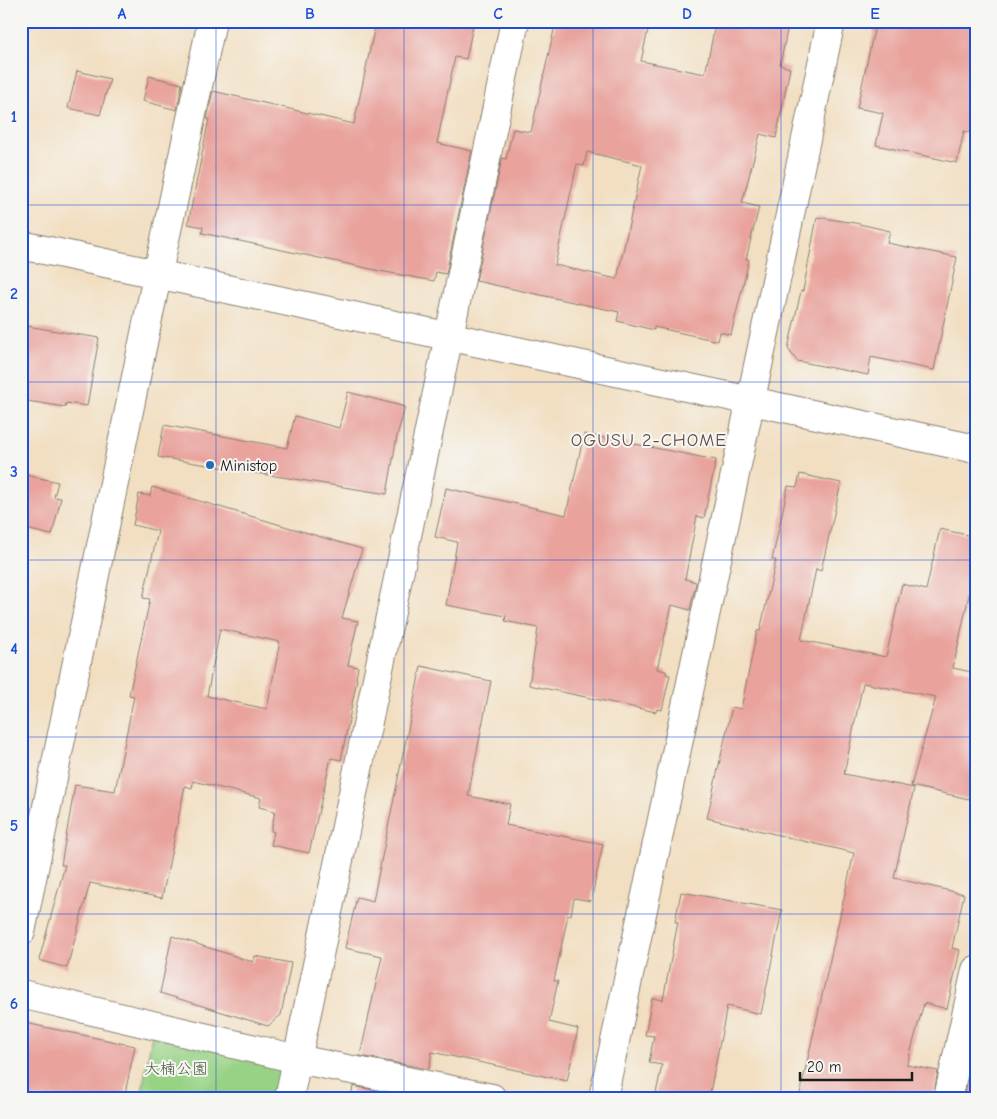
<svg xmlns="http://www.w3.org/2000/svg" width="997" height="1119" viewBox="0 0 997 1119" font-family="'Comic Neue','Klee One',sans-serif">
<rect width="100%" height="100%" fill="#f6f6f2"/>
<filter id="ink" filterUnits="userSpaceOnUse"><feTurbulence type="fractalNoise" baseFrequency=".02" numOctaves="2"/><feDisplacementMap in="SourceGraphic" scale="10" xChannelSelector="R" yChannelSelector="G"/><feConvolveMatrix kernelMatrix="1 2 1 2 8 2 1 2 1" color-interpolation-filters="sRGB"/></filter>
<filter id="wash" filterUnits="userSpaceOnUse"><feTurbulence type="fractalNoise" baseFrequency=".0096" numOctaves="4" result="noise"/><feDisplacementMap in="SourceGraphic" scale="20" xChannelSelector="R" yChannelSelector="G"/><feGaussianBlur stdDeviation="1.12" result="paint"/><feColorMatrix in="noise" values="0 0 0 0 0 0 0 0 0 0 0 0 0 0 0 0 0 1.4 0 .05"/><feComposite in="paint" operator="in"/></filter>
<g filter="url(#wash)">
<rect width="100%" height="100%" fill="#f2dfc2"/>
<polygon fill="#98d285" stroke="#5a7750" points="152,1034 293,1062 284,1098 141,1098"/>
<g id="blocks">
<g fill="#e9a29c" fill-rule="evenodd">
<polygon points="376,21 474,21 466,59 455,57 437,143 472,151 446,274 436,272 434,281 385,272 202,233 203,227 188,224 209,119 207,119 213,91 354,124"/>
<path d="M 556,21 L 650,21 L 641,61 L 705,74 L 716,21 L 789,21 L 780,65 L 790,68 L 776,138 L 760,134 L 742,203 L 759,207 L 746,259 L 749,260 L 731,335 L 720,332 L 718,341 L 654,327 L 654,330 L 617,321 L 619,312 L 476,281 L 502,158 L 506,159 L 513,129 L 531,132 ZM 587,152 L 642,165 L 617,279 L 555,265 L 577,164 L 584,166 Z"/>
<polygon points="876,21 976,21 976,134 964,131 957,163 876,145 883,113 857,108"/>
<polygon points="77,71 110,79 100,115 68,108"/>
<polygon points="149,76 182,84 177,110 143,101"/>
<polygon points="817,217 855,223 890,231 887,243 957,257 934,370 871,357 868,375 797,361 788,349 801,291 803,291"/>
<polygon points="21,325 99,338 87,406 66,403 65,407 21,400"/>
<polygon points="348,392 405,407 397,436 387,494 158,457 164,425 287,448 295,416 339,428"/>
<polygon points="584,434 716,460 704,518 697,516 685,579 696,582 690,610 672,605 657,669 666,671 666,674 670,675 662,710 657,709 656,712 529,685 538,628 505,621 506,616 446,605 457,542 435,537 446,488 566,515"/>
<polygon points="21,474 58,482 54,497 61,498 52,535 21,528"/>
<polygon points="800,474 841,483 821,571 816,569 801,640 886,657 902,584 926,590 940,529 976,537 976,563 953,668 976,673 976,768 969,799 911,786 936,697 863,683 844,774 914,788 894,878 964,894 952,948 960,950 947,1009 924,1003 907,1065 938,1071 933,1098 799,1098 854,853 707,818 732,707 741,709 757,631 760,631 776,560 772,560 788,486 797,487"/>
<path d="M 152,487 L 362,549 L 342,618 L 358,621 L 348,665 L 358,667 L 356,678 L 357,679 L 341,760 L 331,758 L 309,853 L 271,845 L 274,832 L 271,831 L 275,811 L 259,807 L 261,798 L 193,781 L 192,788 L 185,786 L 162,898 L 90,883 L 67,968 L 39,960 L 65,865 L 61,865 L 75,785 L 115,791 L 134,696 L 129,695 L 150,599 L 143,598 L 158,531 L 133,525 L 139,494 L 150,496 ZM 220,629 L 280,642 L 267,709 L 207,696 Z"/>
<polygon points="421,666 491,681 468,796 510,804 506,825 603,844 591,901 574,898 571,915 568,915 554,981 558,981 549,1022 578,1029 567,1081 432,1052 429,1069 360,1056 382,956 345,948 357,897 373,901"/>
<polygon points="681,892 782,910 761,1014 727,1006 709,1098 655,1098 662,1065 649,1063 654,1036 645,1035 652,998 663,1000 678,922 675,922"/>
<polygon points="172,936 253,962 255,956 291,963 281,1015 268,1026 160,993"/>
<polygon points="25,1023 135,1046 124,1098 21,1098 21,1040"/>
<polygon points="968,1078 976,1079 976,1098 964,1098"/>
<polygon points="353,1086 411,1098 351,1098"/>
</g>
</g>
</g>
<g filter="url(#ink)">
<use href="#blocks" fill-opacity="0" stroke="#877e6f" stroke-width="1"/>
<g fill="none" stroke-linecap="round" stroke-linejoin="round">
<g stroke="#877e6f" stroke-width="30">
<g id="minor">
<polyline points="21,932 149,314 212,21"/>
<polyline points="21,994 297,1059 492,1098"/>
<polyline points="289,1098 515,21"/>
<polyline points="603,1098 831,21"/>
<polyline points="948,1098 976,970"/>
</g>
</g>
<g stroke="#877e6f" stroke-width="30">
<polyline id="tertiary" points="21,245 976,449"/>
</g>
<use href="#minor" stroke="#fff" stroke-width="28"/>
<use href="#tertiary" stroke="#fff" stroke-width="28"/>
</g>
</g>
<path fill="none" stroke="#1d4ed8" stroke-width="1" stroke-opacity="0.55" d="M 216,21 L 216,1098M 404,21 L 404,1098M 593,21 L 593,1098M 781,21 L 781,1098M 21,205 L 976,205M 21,382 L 976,382M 21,560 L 976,560M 21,737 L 976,737M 21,914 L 976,914"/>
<circle fill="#1f6fb2" stroke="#f6f6f2" stroke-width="2" cx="210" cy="465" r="5"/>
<g text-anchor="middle" stroke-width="4" stroke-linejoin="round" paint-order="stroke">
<g font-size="16" fill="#1c1c1c" stroke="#f6f6f2" text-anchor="start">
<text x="220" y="471">Ministop</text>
</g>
<g font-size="16" fill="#475c41" stroke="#f6f6f2">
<text x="176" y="1074">大楠公園</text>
</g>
<g font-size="18" letter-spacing="1" fill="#644b49" stroke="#f6f6f2">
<text x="649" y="446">OGUSU 2-CHOME</text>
</g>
</g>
<rect width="997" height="1119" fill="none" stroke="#f6f6f2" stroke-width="55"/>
<path d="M800 1072v8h112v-8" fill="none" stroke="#1c1c1c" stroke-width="2.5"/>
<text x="807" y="1072" font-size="15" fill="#1c1c1c" stroke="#f6f6f2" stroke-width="4" paint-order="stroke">20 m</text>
<rect x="28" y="28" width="942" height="1064" fill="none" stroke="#1d4ed8" stroke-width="2"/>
<g font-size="16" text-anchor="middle" font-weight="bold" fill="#1d4ed8">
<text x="122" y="19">A</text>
<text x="310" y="19">B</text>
<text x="498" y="19">C</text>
<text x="687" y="19">D</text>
<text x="875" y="19">E</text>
<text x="14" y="122">1</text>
<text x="14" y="299">2</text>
<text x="14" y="477">3</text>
<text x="14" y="654">4</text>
<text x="14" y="831">5</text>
<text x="14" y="1009">6</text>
</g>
</svg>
